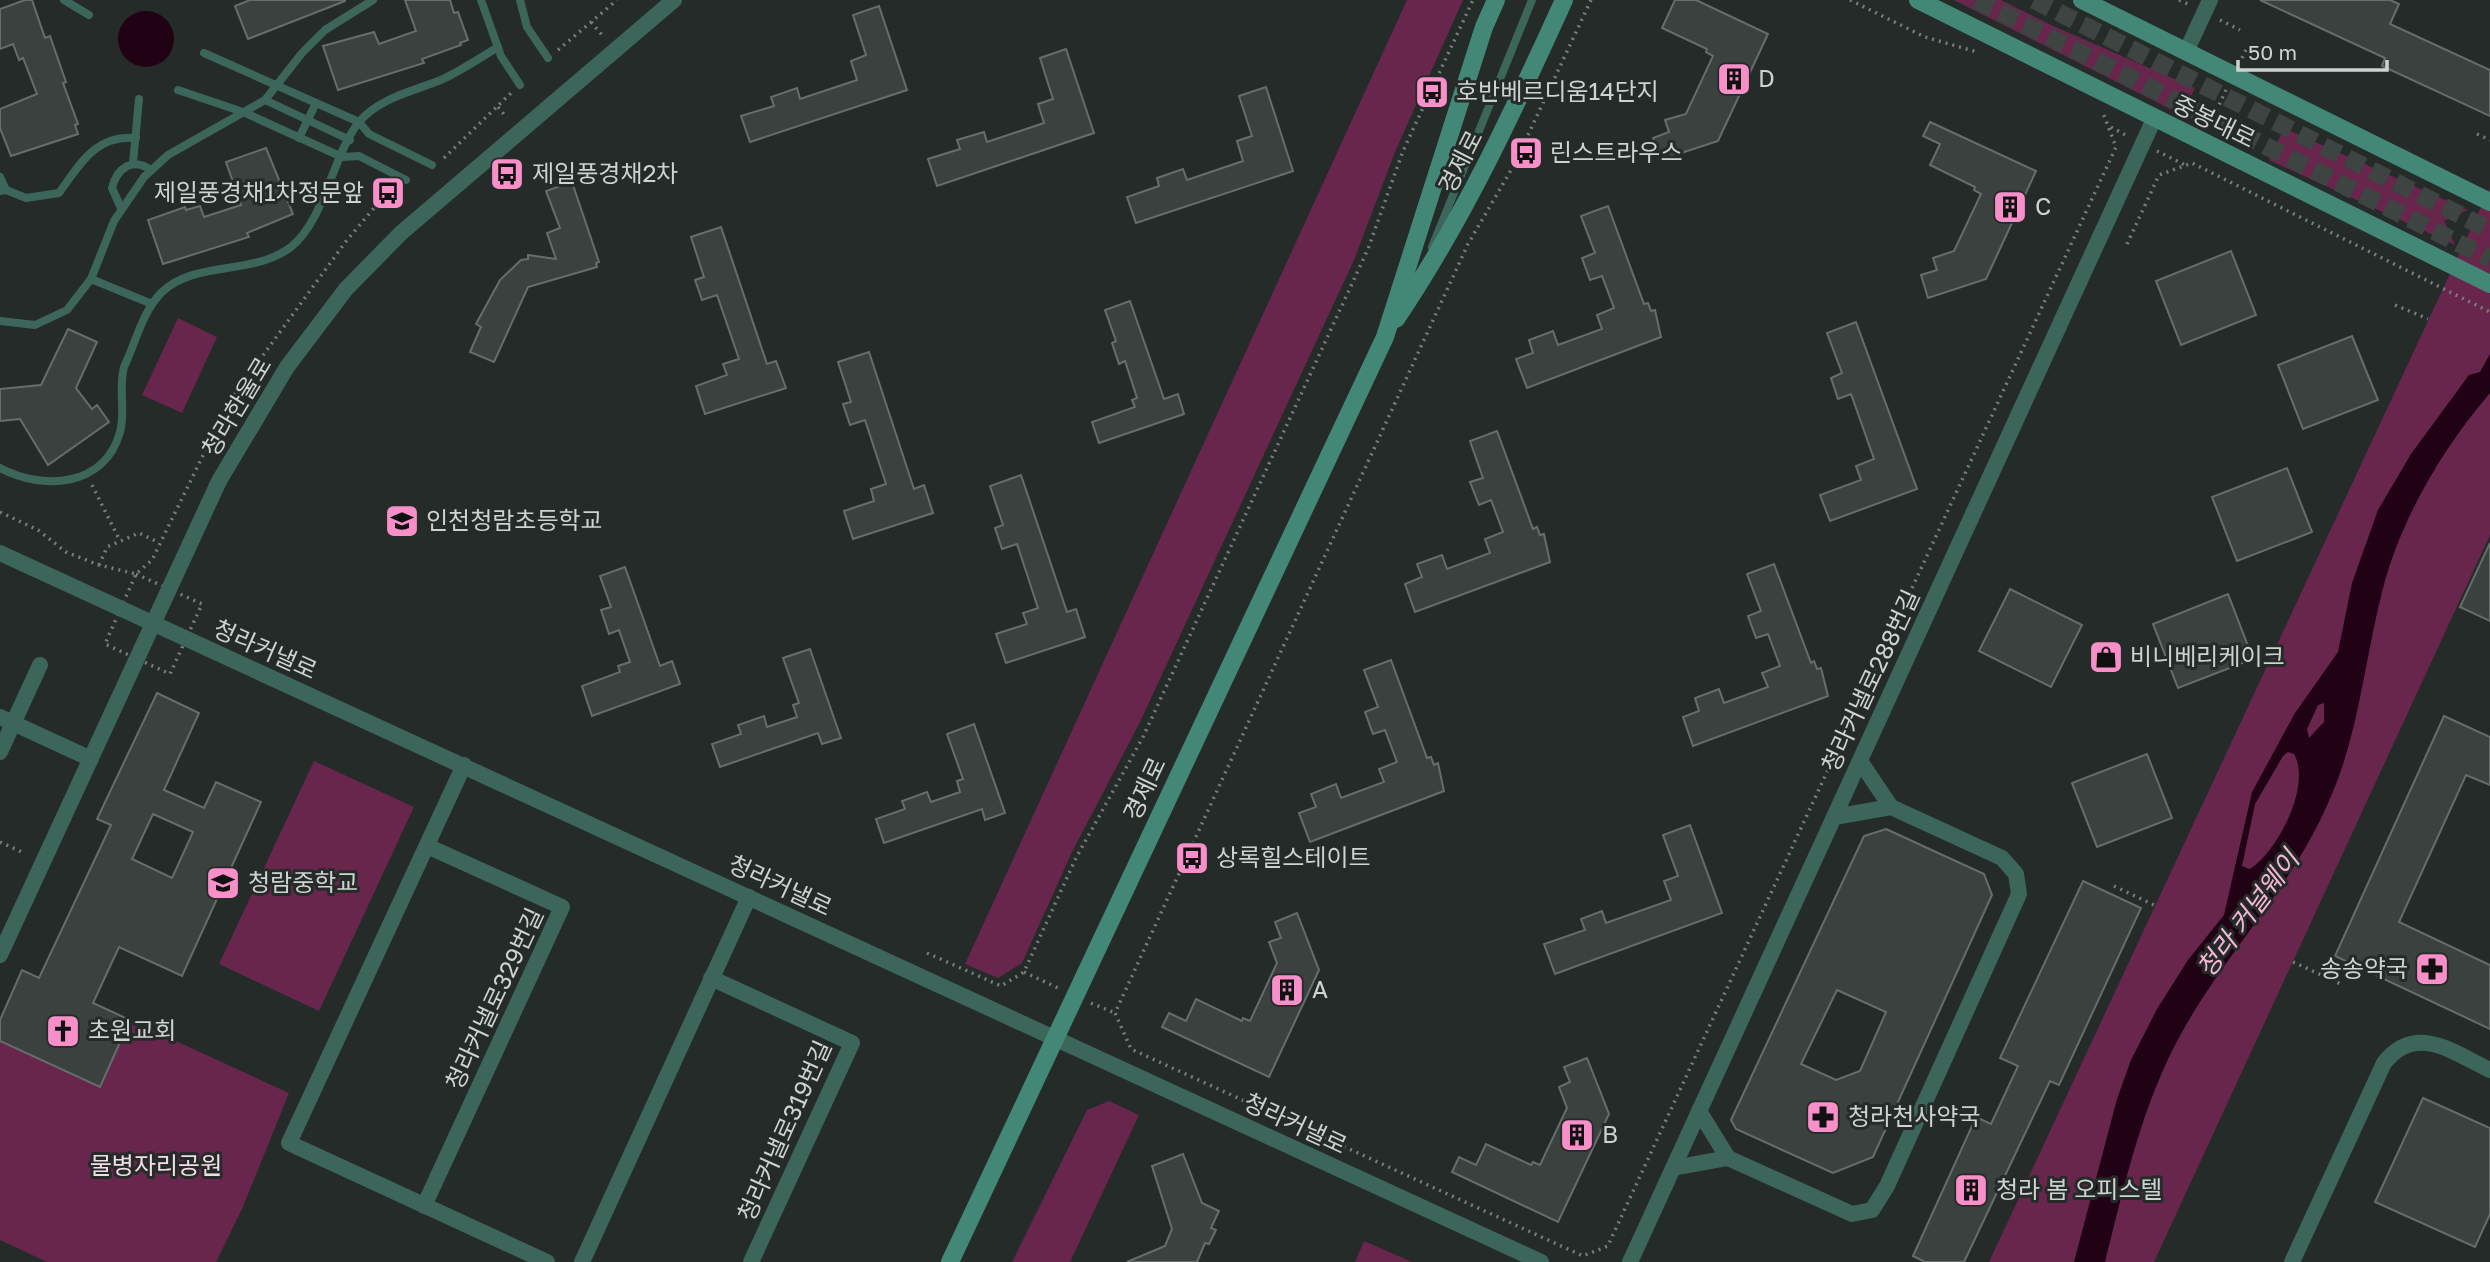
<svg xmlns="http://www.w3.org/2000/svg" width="2490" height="1262" viewBox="0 0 2490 1262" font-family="'Golos Text','Noto Sans KR',sans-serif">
<rect width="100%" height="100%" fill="#242b28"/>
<g fill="#68264d">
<polygon points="1407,0 1463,0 1395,152 1354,260 1140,722 1072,852 1022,963 998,978 965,964"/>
<polygon points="1954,0 2001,0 2051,25 2195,88 2182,115"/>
<polygon points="2284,128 2468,210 2444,221 2455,245 2269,160"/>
<polygon points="2490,188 2490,535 2154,1262 1989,1262"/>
<polygon points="178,318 217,337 182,413 142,395"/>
<polygon points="314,761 414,807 319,1011 219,964"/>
<polygon points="130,1020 289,1093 242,1209 216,1262 47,1262 0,1240 0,1041 99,1087"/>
<polygon points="1109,1101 1139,1115 1070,1262 1012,1262 1087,1110"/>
<polygon points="1364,1241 1412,1262 1355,1262"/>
</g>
<g fill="#210114" fill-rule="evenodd">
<circle cx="146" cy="39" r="28"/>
<path d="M 2490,354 L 2490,393 C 2442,449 2400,520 2382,592 C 2364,663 2359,734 2329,801 C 2292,887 2227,951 2182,1032 C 2142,1104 2125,1183 2105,1262 L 2074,1262 L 2117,1099 L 2131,1060 L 2157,1009 L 2188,960 L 2224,915 L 2252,792 L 2295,713 L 2338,652 L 2352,583 L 2378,510 L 2411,454 L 2469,375 L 2480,372 ZM 2324,703 L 2324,722 L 2309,738 L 2307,729 L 2318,705 ZM 2288,752 L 2294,754 C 2312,786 2277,852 2250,869 L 2242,866 L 2255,804 L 2283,756 Z"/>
</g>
<g fill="#3a413f" stroke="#666e6c" stroke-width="2" fill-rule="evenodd">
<polygon points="25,0 32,0 45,38 50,36 66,82 63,83 78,124 75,125 78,134 11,156 0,128 0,109 37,94 23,58 19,60 13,44 0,49 0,9"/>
<polygon points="250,0 345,0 345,1 248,39 235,6"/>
<polygon points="405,0 450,0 454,13 458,12 468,40 460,43 461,45 422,59 424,63 338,90 323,46 374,32 379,44 416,31"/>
<polygon points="1675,0 1696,0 1768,34 1718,141 1660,160 1653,138 1669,132 1665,120 1686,114 1713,56 1706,52 1707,49 1662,28"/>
<polygon points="2260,0 2390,0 2399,4 2390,24 2490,70 2490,116 2382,66 2385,58"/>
<polygon points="879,6 907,90 750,142 741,116 774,106 771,97 797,88 800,99 857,80 851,61 866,55 853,15"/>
<polygon points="1066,49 1094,133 937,186 928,159 960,149 957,140 984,132 987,142 1044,123 1038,104 1053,99 1040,58"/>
<polygon points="1266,87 1293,171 1136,223 1127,197 1159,186 1157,178 1183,169 1187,180 1243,161 1237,141 1252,136 1239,96"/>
<polygon points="1930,122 2036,171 1986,279 1928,298 1921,275 1937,270 1933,258 1954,251 1981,194 1974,190 1975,187 1930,165 1940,144 1923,136"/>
<polygon points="266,148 293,214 247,233 249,237 163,264 148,220 185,207 186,210 200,206 204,217 241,205 226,162"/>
<polygon points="572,182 599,262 596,263 597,267 528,287 494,362 470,352 481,327 476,324 500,280 521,260 528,259 528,255 556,259 547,233 560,228 546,191"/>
<polygon points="1608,206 1644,304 1648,303 1651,311 1655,310 1661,337 1527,388 1516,359 1533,353 1529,340 1553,331 1558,345 1602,329 1597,315 1614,308 1602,276 1590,280 1582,258 1595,253 1581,216"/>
<polygon points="721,227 767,364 776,361 786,388 705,414 696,386 727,375 723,364 739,359 717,295 702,300 695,280 704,277 691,237"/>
<polygon points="2231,251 2256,315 2181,345 2156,281"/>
<polygon points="1130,301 1164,399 1178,394 1184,414 1099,443 1092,422 1135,407 1132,400 1137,398 1125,361 1119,364 1112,343 1116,341 1105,310"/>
<polygon points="1856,322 1917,489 1830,521 1820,495 1861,480 1856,466 1874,459 1851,394 1838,399 1831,378 1842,373 1827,333"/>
<polygon points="68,329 97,342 76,388 92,409 97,405 109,422 48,465 20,419 0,421 0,389 41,385"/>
<polygon points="2352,336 2378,400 2303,429 2278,365"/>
<polygon points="869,352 914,489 924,485 933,513 853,539 844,511 874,501 871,489 886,484 865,420 850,425 843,404 851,402 838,362"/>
<polygon points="1497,431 1533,529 1537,527 1540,535 1544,534 1550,562 1415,612 1405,584 1422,577 1417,564 1442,555 1447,569 1490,553 1485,539 1503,532 1491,500 1479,505 1470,482 1483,478 1470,441"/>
<polygon points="2287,468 2312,532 2237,561 2212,497"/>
<polygon points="1021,475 1067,612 1076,609 1085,637 1006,663 996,634 1027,624 1023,613 1038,608 1017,544 1002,549 995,528 1003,525 990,486"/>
<polygon points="2490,543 2490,621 2460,607"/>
<polygon points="1774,564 1811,663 1814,661 1817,669 1821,668 1828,696 1693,746 1683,717 1699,711 1695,698 1719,689 1724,703 1768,687 1762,673 1780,666 1768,634 1756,638 1748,616 1761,611 1747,574"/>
<polygon points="625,567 660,666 672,661 680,684 592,716 582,686 620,672 618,666 630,662 619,630 609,634 601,610 611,607 600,576"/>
<polygon points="2010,589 2082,625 2051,687 1979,651"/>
<polygon points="2228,594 2253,659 2178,688 2153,624"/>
<polygon points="810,649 841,738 822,744 818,733 720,767 712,744 741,734 738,725 764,716 767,727 797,717 793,705 799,703 783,658"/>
<polygon points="1391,660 1427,758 1431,757 1434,765 1438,763 1444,791 1310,842 1299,813 1316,807 1311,794 1336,784 1341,798 1384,782 1379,769 1397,762 1385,730 1373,734 1365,712 1378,707 1364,670"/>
<path d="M 157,693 L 199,713 L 164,790 L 204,808 L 216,782 L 261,802 L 182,976 L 119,947 L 93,1003 L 130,1020 L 100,1087 L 0,1041 L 0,1020 L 22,970 L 39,978 L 111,825 L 97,819 ZM 153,814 L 193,832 L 172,878 L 132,859 Z"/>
<polygon points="2444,716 2490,737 2490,785 2466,775 2399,922 2490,965 2490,1029 2335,956"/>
<polygon points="974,724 1005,813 985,820 982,809 884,843 876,819 905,809 902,801 927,792 931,802 960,792 957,781 963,779 947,734"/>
<polygon points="2147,754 2172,818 2097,847 2072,783"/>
<polygon points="1690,825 1722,913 1555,974 1544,944 1585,930 1581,919 1602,911 1606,923 1671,900 1664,881 1678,876 1663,835"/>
<path d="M 1886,829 L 1984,874 L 1992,895 L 1873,1157 L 1833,1173 L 1736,1129 L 1731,1120 L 1864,836 ZM 1837,990 L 1886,1012 L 1860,1071 L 1836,1080 L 1801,1064 Z"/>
<polygon points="2083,881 2141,908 2059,1085 2050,1081 1964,1262 1925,1262 1913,1256 1976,1117 1991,1124 2018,1066 2000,1058"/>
<polygon points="1297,913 1319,970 1269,1077 1162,1027 1169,1013 1186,1021 1196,999 1242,1021 1243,1018 1250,1021 1277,963 1269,942 1281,938 1275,922"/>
<polygon points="1587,1058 1609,1114 1558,1222 1452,1172 1459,1157 1476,1165 1486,1144 1531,1165 1533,1162 1540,1165 1567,1108 1559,1087 1570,1082 1564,1067"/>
<polygon points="2423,1098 2490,1128 2490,1214 2475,1247 2375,1202"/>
<polygon points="1183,1154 1202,1203 1219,1211 1211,1228 1216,1230 1209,1244 1205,1243 1197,1262 1127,1262 1165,1246 1172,1229 1152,1166"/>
</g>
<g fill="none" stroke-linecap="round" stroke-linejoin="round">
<g stroke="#3e4441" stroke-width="18" stroke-dasharray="18 9" stroke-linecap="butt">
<polyline points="1976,0 2490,259"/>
<polyline points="2034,0 2490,230"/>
</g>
<g stroke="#787e7c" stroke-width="3.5" stroke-dasharray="2 5" stroke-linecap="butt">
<polyline points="1591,0 1514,165 1468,244 1115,1013 1131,1049 1583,1256 1608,1246 1611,1239 2116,147 2103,113"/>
<polyline points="1850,0 1925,37 1977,52"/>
<polyline points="2179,0 2188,4"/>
<polyline points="2220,20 2240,30"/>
<polyline points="591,22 603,36"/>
<polyline points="558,50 617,0"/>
<polyline points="2242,58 2248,46"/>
<polyline points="2226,90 2215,114 2253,133 2248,143"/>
<polyline points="498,107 507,118"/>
<polyline points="2111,127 2129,137"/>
<polyline points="2477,134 2490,140"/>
<polyline points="2157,151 2185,165"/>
<polyline points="444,158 511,93"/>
<polyline points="2127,244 2159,175 2192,163 2490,312"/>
<polyline points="2395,305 2428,319"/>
<polyline points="92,485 120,541"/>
<polyline points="0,512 38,530 66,552 99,565 136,574 152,560 229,402 347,240 391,188"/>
<polyline points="99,565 107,547 139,533 158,542"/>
<polygon points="136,574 202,604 170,674 105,644"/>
<polyline points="0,842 24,853"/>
<polyline points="2114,886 2154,905"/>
<polyline points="927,953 1001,986 1024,972 1076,858 1143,737 1368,249 1403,151 1473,0"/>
<polyline points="2293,962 2343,985"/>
<polyline points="1024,972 1058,988"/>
<polyline points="1091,1003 1115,1013"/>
</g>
<g stroke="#3d665b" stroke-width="8">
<polyline points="64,0 89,15"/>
<polyline points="481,0 501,56 520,85"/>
<polyline points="520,0 527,27 548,58"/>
<polyline points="204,53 359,122 369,134 432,165"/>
<polyline points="178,90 243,112 342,157 359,156 406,180"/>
<polyline points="265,100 350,140"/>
<polyline points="299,138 316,103"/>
<polyline points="133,163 139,99"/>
<polyline points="0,177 6,190 0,191"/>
<path d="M 6,190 L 26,198 L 59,193 C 80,164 96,134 136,138"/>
<path d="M 121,208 L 112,188 C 117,168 132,157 151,170"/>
<polyline points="1432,247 1532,0"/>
<polyline points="91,279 152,304"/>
<polyline points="0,321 35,325 67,310 91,279 114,221 144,177 168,155 265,100 302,53 325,30 373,0"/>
<path d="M 0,468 C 43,491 105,487 120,432 C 126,411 118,389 124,367 C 135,344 143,310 162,292 C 196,260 253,276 291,247 C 325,220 333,154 359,122 C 380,97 415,91 443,79 C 462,70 480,58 498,47"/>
</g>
<g stroke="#3d665b" stroke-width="16">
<polyline points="2186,52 2210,0"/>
<polyline points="0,553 1541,1262"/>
<polyline points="0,717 91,759"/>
<polyline points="0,752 40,665"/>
<polyline points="464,765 289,1143 547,1262"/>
<polyline points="1834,817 1891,807 1860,761"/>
<polyline points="0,955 219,481 287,367 346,289 401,233 674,0"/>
<polyline points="711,978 852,1043 751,1262"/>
<polyline points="1728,1158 1852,1214 1872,1210 1887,1186 2019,894 2016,874 2002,858 1891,807"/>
<polyline points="1673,1168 1728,1158 1699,1111"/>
<polyline points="424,1206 562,907 427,846"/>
<polyline points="582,1262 749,897"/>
<polyline points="1630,1262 2154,119"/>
<path d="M 2292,1262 L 2384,1063 C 2416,1022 2454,1053 2490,1070"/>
</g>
<g stroke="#438877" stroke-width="18">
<polyline points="1918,0 2490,284"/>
<polyline points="2082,0 2490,202"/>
<path d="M 1396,319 C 1464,218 1514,110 1564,0"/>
<polyline points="950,1262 1385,337 1484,27 1496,0"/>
</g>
</g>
<defs>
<g id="building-square" transform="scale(1.75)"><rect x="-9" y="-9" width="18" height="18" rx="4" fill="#f98fc9" stroke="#242b28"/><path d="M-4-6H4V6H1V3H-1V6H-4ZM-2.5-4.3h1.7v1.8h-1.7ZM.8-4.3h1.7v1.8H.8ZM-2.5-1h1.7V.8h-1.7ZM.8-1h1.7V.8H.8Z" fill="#111"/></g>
<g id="bus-square" transform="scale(1.75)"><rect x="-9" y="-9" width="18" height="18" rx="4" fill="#f98fc9" stroke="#242b28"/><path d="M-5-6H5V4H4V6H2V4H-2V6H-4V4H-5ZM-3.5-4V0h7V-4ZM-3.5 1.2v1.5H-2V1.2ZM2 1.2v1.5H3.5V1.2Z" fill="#111"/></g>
<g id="school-square" transform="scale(1.75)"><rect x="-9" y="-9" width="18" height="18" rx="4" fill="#f98fc9" stroke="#242b28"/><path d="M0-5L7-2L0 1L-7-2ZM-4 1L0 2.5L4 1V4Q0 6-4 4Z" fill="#111"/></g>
<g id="shop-square" transform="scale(1.75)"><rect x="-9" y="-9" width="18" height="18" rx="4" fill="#f98fc9" stroke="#242b28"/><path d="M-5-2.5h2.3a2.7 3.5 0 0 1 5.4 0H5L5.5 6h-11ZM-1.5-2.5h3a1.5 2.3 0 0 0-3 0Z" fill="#111"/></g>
<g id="pharmacy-square" transform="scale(1.75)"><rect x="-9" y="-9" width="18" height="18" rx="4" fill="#f98fc9" stroke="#242b28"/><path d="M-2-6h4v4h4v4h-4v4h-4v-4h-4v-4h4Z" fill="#111"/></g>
<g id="church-square" transform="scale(1.75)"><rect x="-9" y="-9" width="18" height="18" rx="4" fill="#f98fc9" stroke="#242b28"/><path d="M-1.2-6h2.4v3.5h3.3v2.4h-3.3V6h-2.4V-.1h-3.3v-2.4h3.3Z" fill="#111"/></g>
</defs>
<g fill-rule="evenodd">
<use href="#building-square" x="1734" y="79"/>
<use href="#bus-square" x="1432" y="92"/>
<use href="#bus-square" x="1526" y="153"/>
<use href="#bus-square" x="507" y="174"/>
<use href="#bus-square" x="388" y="193"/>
<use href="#building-square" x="2010" y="207"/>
<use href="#school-square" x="402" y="521"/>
<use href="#shop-square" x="2106" y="657"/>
<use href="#bus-square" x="1192" y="858"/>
<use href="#school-square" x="223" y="883"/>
<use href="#pharmacy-square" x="2432" y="969"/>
<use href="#building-square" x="1287" y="990"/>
<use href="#church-square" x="63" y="1031"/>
<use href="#pharmacy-square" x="1823" y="1117"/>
<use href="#building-square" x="1577" y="1135"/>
<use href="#building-square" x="1971" y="1190"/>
</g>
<g text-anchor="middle" stroke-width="6" stroke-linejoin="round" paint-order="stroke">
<g font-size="24" fill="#ced2d1" stroke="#242b28" text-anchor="start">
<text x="1758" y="87">D</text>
<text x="1456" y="100">호반베르디움14단지</text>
<text x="1550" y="161">린스트라우스</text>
<text x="532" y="182">제일풍경채2차</text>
<text x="364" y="201" text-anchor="end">제일풍경채1차정문앞</text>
<text x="2035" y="215">C</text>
<text x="426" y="529">인천청람초등학교</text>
<text x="2130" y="665">비니베리케이크</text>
<text x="1216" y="866">상록힐스테이트</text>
<text x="248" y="891">청람중학교</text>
<text x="2408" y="977" text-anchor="end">송송약국</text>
<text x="1312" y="998">A</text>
<text x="88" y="1039">초원교회</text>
<text x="1848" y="1125">청라천사약국</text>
<text x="1602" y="1143">B</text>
<text x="1996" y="1198">청라 봄 오피스텔</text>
</g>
<g font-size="24" fill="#ced2d1" stroke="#242b28">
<text transform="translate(2214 122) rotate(26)" y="8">중봉대로</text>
<text transform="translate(1461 162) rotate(-63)" y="8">경제로</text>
<text transform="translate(237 407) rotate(-59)" y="8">청라한울로</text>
<text transform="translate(265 650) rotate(24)" y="8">청라커낼로</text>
<text transform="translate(1871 681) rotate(-65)" y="8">청라커낼로288번길</text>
<text transform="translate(1145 789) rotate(-65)" y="8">경제로</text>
<text transform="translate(780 886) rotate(25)" y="8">청라커낼로</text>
<text transform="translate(495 999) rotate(-65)" y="8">청라커낼로329번길</text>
<text transform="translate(1295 1124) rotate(25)" y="8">청라커낼로</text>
<text transform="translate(785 1131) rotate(-66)" y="8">청라커낼로319번길</text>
</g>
<g font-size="24" fill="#f2dce6" stroke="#242b28">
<text x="156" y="1174">물병자리공원</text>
</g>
<g font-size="26" font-style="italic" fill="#f6b7d7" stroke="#242b28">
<text transform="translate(2248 914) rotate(-53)" y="9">청라 커널웨이</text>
</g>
</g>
<path d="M2238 60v10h149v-10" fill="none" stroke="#ced2d1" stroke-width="3.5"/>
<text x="2248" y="60" font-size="21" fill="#ced2d1" stroke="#242b28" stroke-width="5" paint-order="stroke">50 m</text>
</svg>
